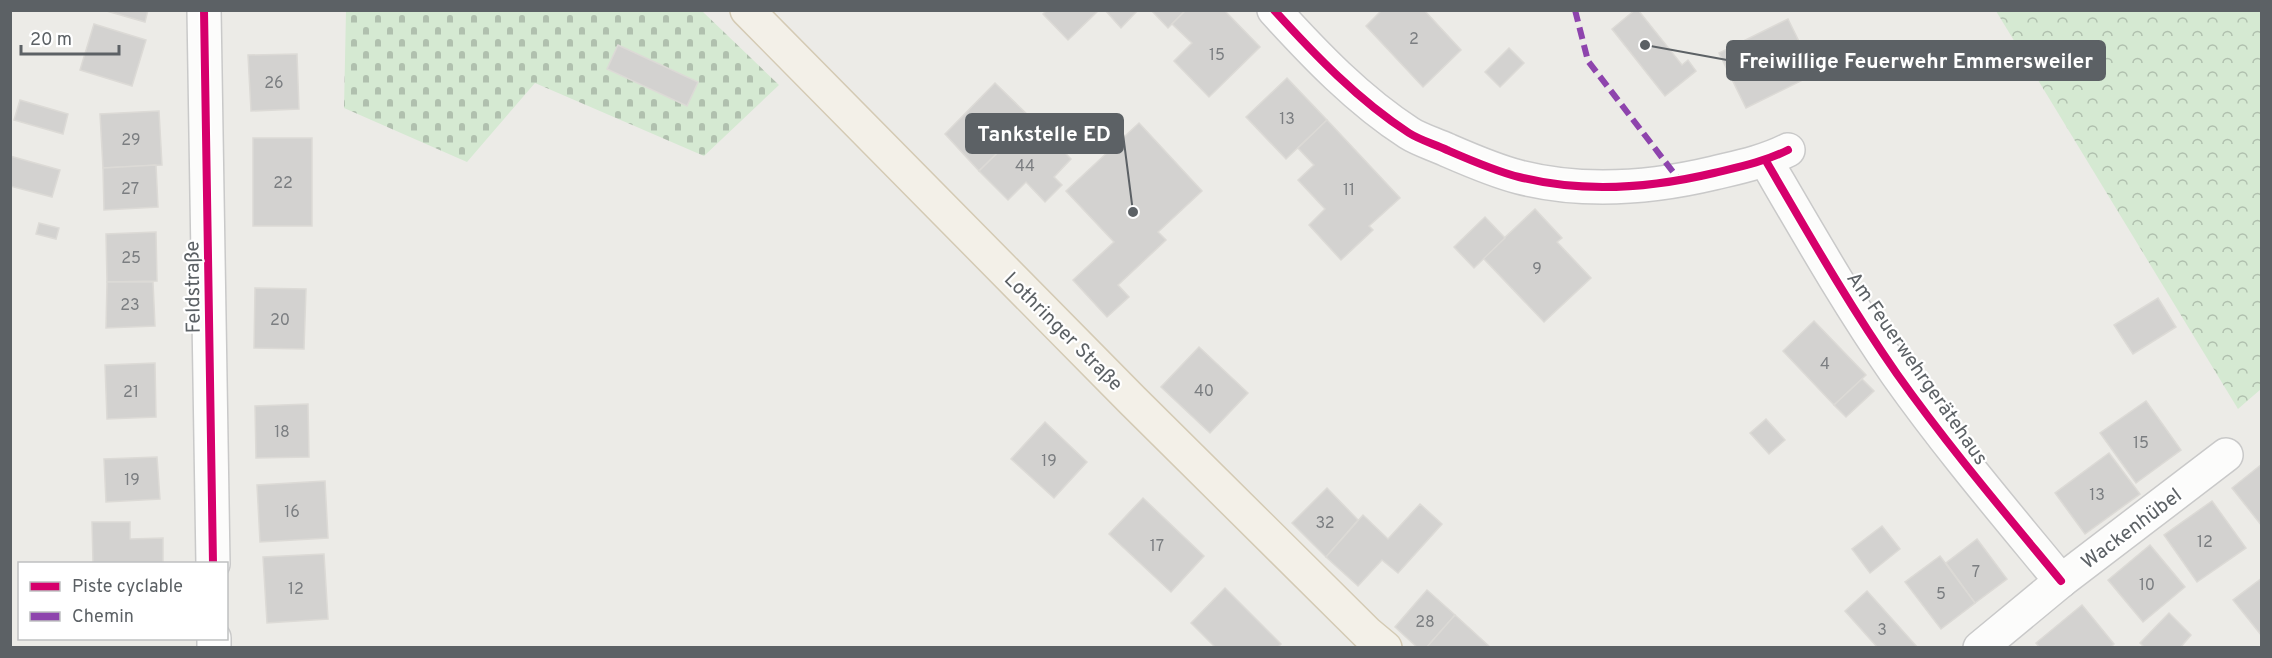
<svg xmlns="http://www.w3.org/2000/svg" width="2272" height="658" viewBox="0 0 2272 658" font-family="Overpass,sans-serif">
<defs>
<pattern id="forest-crowns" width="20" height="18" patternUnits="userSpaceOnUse" patternTransform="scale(1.5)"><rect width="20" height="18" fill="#d5e9d2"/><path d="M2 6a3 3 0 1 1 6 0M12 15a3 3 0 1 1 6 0" fill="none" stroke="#b0c0ae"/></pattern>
<pattern id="cemetery-stones" width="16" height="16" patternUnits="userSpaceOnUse" patternTransform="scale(1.5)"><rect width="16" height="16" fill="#d5e9d2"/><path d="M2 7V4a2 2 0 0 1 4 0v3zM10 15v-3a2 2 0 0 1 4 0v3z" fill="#b0c0ae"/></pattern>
</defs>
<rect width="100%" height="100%" fill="#ecebe7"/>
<polygon fill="url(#forest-crowns)" points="1996,11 2261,11 2261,389 2238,409"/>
<polygon fill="url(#cemetery-stones)" points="346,11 702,11 779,85 704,156 535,83 467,162 344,108"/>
<g fill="#d3d2d0" stroke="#dcdad6" stroke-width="1.5">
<polygon points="103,10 148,10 145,22"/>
<polygon points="1047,10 1099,10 1068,40 1043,14"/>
<polygon points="1105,10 1138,10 1121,28"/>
<polygon points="1151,10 1186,10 1168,28"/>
<polygon points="1186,10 1224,10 1260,47 1209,97 1174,61 1192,43 1172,24"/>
<polygon points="1382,10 1424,10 1461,50 1423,87 1366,26"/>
<polygon points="1635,10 1638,10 1682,65 1688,60 1696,71 1665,96 1612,29"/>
<polygon points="1788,19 1815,74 1746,108 1719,53"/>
<polygon points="94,24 146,40 132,86 80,70"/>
<polygon points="618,45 698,82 687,106 607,69"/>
<polygon points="1509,48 1524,63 1500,87 1485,72"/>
<polygon points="297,54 299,109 251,111 248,55"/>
<polygon points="1287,78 1327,120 1286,159 1246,117"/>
<polygon points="995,83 1032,119 979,171 945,134"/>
<polygon points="20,100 68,114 63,134 14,120"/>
<polygon points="159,111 162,165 103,168 100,114"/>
<polygon points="1032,119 1071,159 1054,177 1062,185 1045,202 1026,182 1008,200 979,171"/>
<polygon points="1327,120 1400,198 1369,226 1373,230 1341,260 1309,225 1325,209 1298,180 1314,165 1298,148"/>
<polygon points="1139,123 1202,191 1158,232 1166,240 1118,285 1129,297 1107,317 1073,280 1114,242 1066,191"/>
<rect x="253" y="138" width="59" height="88"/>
<polygon points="10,156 60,170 52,197 10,186"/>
<polygon points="156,165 158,207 104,210 103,168"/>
<polygon points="1535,209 1562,238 1557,242 1591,278 1544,322 1483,258"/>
<polygon points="1485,217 1505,238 1474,268 1454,247"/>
<polygon points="39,223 59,228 56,239 36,234"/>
<polygon points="156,232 157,281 107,282 106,234"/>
<polygon points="107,282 153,282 155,326 106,328"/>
<polygon points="255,288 306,289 304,349 254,348"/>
<polygon points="2158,298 2176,327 2133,354 2114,325"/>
<polygon points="1814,321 1866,375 1834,405 1783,351"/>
<polygon points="1199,347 1248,393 1210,433 1161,387"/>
<polygon points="155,363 156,417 107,419 105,365"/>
<polygon points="1862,379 1874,391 1846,417 1834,405"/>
<polygon points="2146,401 2181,450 2136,483 2100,433"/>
<polygon points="308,404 309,457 256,458 255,406"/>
<polygon points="1766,419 1785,440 1769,454 1750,433"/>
<polygon points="1045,422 1087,462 1054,498 1011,459"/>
<polygon points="2109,453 2140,494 2085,534 2055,493"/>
<polygon points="157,457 160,499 106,502 104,459"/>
<polygon points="2262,464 2262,526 2232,488"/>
<polygon points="325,481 328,538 260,542 257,485"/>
<polygon points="1327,488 1358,520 1326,557 1292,523"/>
<polygon points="1143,498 1204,556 1171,592 1109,534"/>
<polygon points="2212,501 2246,548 2197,582 2164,535"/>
<polygon points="1420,504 1442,524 1398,573 1382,560 1358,586 1326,557 1363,515 1388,539"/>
<polygon points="92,522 130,522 130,539 163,538 163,564 93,564"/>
<polygon points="1882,526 1900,549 1870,573 1852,549"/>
<polygon points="1977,539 2007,579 1975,603 1946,563"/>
<polygon points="2150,545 2185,587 2143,622 2108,580"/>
<polygon points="324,554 328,619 267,623 263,557"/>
<polygon points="1940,556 1975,603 1941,629 1905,582"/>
<polygon points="2262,578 2262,636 2233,600"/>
<polygon points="1225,588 1281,644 1277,648 1216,648 1191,623"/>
<polygon points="1427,590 1455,615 1426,648 1418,648 1395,627"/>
<polygon points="1867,591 1918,648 1878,648 1845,611"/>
<polygon points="2082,605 2114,644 2110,648 2040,648 2036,643"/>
<polygon points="2169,613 2191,635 2180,648 2145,648 2140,643"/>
<polygon points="1455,615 1491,648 1426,648"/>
</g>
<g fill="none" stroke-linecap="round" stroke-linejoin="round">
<g stroke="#c9c9c9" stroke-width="36">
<g id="minor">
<polyline points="204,10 213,564"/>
<path d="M 1274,10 C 1315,55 1358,100 1409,133 C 1420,140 1434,144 1447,150 C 1470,160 1495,171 1519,177 C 1582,193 1651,188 1714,173 C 1739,167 1764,162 1788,150"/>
<path d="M 1766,161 C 1808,233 1849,305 1897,374 C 1948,446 2005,513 2061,581"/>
<polyline points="214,638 214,648"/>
<polyline points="1980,648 2061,581 2226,455"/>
</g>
</g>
<g stroke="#d4cab4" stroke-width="36">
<polyline id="major" points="747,10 1132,400 1367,633 1385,648"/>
</g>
<use href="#minor" stroke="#fcfcfb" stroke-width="33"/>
<use href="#major" stroke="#f3f0e8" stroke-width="33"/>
<polyline stroke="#8e44ad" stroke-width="6" stroke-dasharray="12 6" stroke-linecap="butt" points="1575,10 1588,61 1680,181"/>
<g stroke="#fff" stroke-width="11">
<g id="cycleway">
<polyline points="204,10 213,564"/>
<path d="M 1274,10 C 1315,55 1358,100 1409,133 C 1420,140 1434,144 1447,150 C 1470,160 1495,171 1519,177 C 1582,193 1651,188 1714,173 C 1739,167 1764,162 1788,150"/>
<path d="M 1766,161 C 1808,233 1849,305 1897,374 C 1948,446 2005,513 2061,581"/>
</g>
</g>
<use href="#cycleway" stroke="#d6006c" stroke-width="8"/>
</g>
<g text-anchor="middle" stroke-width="4.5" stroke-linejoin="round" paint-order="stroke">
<g font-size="16" fill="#7b7e81">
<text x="1414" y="44">2</text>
<text x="1217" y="60">15</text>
<text x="274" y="88">26</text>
<text x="1287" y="124">13</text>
<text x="131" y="145">29</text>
<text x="1025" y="171">44</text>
<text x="283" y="188">22</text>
<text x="130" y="194">27</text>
<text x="1349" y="195">11</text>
<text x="131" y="263">25</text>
<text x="1537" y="274">9</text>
<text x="130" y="310">23</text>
<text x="280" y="325">20</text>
<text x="1825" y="369">4</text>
<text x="1204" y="396">40</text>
<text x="131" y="397">21</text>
<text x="282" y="437">18</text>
<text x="2141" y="448">15</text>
<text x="1049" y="466">19</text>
<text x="132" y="485">19</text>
<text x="2097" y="500">13</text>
<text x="292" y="517">16</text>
<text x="1325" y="528">32</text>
<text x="2205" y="547">12</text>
<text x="1157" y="551">17</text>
<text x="1976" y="577">7</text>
<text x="2147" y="590">10</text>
<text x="296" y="594">12</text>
<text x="1941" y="599">5</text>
<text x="1425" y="627">28</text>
<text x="1882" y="635">3</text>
</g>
<g font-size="20" fill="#5c6165" stroke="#fff">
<text transform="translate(192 287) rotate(-91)" y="7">Feldstraße</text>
<text transform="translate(1064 331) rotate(45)" y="7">Lothringer Straße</text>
<text transform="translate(1918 368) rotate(55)" y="7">Am Feuerwehrgerätehaus</text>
<text transform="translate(2131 528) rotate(-37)" y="7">Wackenhübel</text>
</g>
</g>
<path fill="none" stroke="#5c6165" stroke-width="2" d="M1645 45L1727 60M1133 212L1123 134"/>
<g fill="#5c6165" stroke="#fff" stroke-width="2">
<circle cx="1645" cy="45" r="6"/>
<circle cx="1133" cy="212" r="6"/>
</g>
<g fill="#5c6165" stroke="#5c6165" stroke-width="2">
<rect x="1727" y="41" width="378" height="39" rx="6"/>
<rect x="966" y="114" width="157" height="39" rx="6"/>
</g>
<g font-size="21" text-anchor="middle" font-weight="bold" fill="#fff">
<text x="1916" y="68">Freiwillige Feuerwehr Emmersweiler</text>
<text x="1044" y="141">Tankstelle ED</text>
</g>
<rect width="2272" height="658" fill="none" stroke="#5c6165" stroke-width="24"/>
<rect x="18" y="562" width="210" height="78" fill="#ffffff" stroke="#bec0c1" stroke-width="1.5"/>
<rect x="30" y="582" width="30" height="9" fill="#d6006c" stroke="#bec0c1" stroke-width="1.5"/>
<text x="72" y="592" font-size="18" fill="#5c6165">Piste cyclable</text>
<rect x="30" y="612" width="30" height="9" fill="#8e44ad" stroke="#bec0c1" stroke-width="1.5"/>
<text x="72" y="622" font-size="18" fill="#5c6165">Chemin</text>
<path d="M21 45v9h98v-9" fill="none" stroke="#5c6165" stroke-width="3"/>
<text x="30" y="45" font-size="18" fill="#5c6165" stroke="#ffffff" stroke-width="4.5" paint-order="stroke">20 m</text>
</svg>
